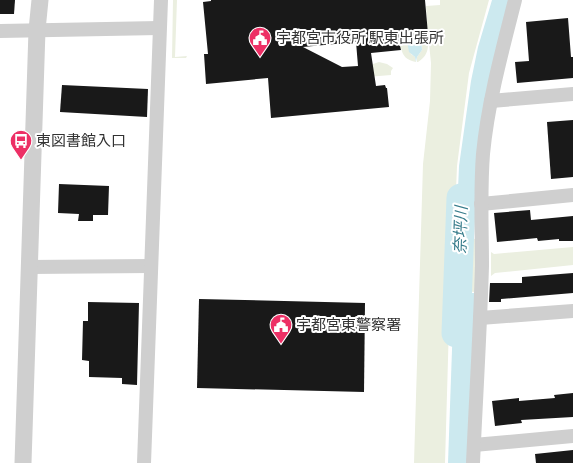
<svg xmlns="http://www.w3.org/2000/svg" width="573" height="463" viewBox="0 0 573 463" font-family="Commissioner,'Noto Sans JP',sans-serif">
<rect width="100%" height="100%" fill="#fff"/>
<g fill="#ebefe0">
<polygon points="173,0 177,0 175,57 187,56 186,58 172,58"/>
<path d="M 440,0 L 489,0 L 469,73 L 457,166 L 454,238 L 477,239 L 475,292 L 450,290 L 445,463 L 414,463 L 423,164 L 430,101 L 431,63 L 427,24 L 426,25 C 427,39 433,53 418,62 L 417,62 L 417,57 L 422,50 L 420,22 L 427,21 L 426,6 L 440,5 Z"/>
<path d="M 407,41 L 411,54 L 415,57 L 416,62 C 407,60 403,57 401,48 L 387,49 L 386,43 Z"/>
<polygon points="379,62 387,64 393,68 391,71 391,75 367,77 368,68 373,64"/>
<polygon points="573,247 573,265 495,273 491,276 491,252 494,254"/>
</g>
<g fill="#cce9ef">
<polygon points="492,0 511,0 478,156 474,237 456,237 459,166 471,81 478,47"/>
<polygon points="420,22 422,50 417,57 416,62 415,57 409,52 407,41 387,43"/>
<polygon points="454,293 475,293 468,463 448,463"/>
</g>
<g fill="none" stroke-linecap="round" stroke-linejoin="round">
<polyline stroke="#cce9ef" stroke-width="29" points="456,333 461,198"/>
</g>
<g fill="#191919" fill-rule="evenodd">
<polygon points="0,0 15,0 14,14 0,14"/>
<path d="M 211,0 L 425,0 L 428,34 L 398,38 L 401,50 L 371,53 L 376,86 L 385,85 L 386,88 L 387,88 L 389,107 L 271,118 L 268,78 L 206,84 L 204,54 L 208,54 L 203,2 L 211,1 ZM 356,42 L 358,66 L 342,67 L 303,47 Z"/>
<polygon points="568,18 571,57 573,57 573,78 517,83 515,62 529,61 526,22"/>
<polygon points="62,85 148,89 147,117 60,112"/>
<polygon points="573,120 573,177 551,179 547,122"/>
<polygon points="59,184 109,186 108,215 93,215 93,221 78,221 79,214 58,213"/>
<polygon points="530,210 531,220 573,216 573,241 559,241 559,239 538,241 537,238 497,242 494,213"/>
<polygon points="573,273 573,293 501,299 501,302 489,302 490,283 522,283 522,277"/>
<polygon points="199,299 365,303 364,392 197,388"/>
<polygon points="88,302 139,303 137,385 122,384 122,378 89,377 89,361 82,360 83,321 88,321"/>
<polygon points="573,393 573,417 521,420 522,423 495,426 492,401 519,398 519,401 555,398 554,395"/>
<polygon points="573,450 573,463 536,463 535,454"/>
</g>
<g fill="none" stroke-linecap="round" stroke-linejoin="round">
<g stroke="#cfcfcf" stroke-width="14">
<polyline points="0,31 159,28"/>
<polyline points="491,101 573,94"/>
<polyline points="481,204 573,195"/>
<polyline points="29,267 151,266"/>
<polyline points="480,318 573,311"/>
<polyline points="474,445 573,436"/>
<polyline points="144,463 161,0"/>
<path d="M 473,463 C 476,397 480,332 482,266 C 482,229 480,192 483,154 C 488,102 502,51 515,0"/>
</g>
<polyline stroke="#cfcfcf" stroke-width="17" points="23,463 37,30 40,0"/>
</g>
<defs>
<g id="civic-pin" transform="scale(1.15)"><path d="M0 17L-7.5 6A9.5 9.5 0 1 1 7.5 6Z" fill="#ed2f65" stroke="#fff"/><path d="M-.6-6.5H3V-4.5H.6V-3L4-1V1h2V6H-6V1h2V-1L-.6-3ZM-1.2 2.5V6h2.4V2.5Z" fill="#fff"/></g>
<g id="bus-pin" transform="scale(1.15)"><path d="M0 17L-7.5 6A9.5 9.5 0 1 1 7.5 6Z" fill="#ed2f65" stroke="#fff"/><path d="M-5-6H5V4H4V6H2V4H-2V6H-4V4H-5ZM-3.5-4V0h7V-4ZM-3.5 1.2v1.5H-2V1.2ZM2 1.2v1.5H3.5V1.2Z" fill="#fff"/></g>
</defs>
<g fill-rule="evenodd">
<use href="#civic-pin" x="260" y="38"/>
<use href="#bus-pin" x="21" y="141"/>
<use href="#civic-pin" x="281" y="325"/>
</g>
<g text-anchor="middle" stroke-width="4" stroke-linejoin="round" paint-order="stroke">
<g font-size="15" fill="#323232" stroke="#fff" text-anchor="start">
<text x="276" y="43">宇都宮市役所 駅東出張所</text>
<text x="36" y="146">東図書館入口</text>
<text x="296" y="330">宇都宮東警察署</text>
</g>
<g font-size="16" font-style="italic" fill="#377c8b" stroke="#fff">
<text transform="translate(460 230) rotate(-88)" y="6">奈坪川</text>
</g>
</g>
</svg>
